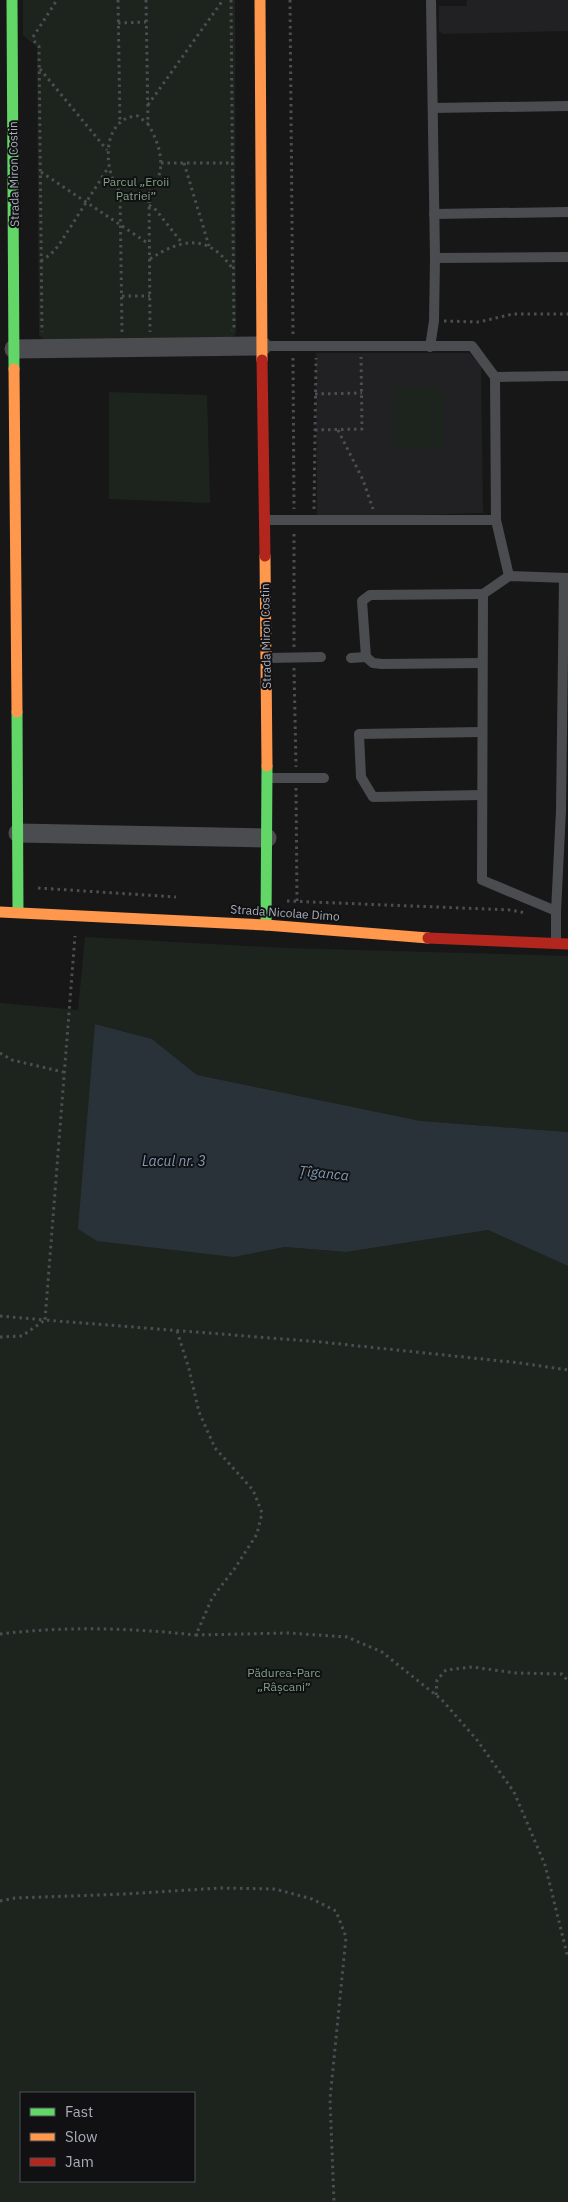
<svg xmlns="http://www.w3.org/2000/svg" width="568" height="2202" viewBox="0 0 568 2202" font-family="'IBM Plex Sans',sans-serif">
<rect width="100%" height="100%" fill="#171717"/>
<g fill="#212123">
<polygon points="467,0 568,0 568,31 443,34 439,31 439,6 466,6"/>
<polygon points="316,353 469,353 481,366 483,513 317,518"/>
</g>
<g fill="#1d241e" fill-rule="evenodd">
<polygon points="23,0 235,0 236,332 234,337 44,340 39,335 37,47 23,35"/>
<polygon points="443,387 443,448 394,448 394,389"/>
<polygon points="109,392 207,395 210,503 109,499"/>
<path d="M 85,937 L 284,948 L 568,956 L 568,1132 L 421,1121 L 197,1075 L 152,1039 L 95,1024 L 234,1257 L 285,1247 L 346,1252 L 488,1230 L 568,1266 L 568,2202 L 0,2202 L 0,1003 L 78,1010 ZM 21,2093 L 194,2093 L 194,2181 L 21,2181 Z"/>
</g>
<polygon fill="#2a3239" points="95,1024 152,1039 197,1075 421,1121 568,1132 568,1266 488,1230 346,1252 285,1247 234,1257 97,1241 78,1229"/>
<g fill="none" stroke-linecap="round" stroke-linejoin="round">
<g stroke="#4d4e52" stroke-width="3" stroke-dasharray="2.5 4" stroke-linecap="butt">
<polyline points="118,0 120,124"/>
<path d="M 146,0 L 148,124 C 160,144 168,170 151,190 C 145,197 138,201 128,200 C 102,182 98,117 138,116 L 148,124"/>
<polyline points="231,0 234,329 232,331"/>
<polyline points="290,0 293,334"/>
<polyline points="118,23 146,22"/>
<polyline points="33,37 57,0"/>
<polyline points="34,41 39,46 42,332"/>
<polyline points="40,69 107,150"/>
<polyline points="148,105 223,0"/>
<polyline points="161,163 233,163"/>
<polyline points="184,163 209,246"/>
<polyline points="41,172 149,244"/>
<polyline points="120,193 122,332"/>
<polyline points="149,194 150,332"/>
<polyline points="149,205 156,210 182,243"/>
<path d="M 150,259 C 182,238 208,234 232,268"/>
<polyline points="41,261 51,254 59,245 108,168"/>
<polyline points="122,296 150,296"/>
<polyline points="444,321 479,322 513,314 568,314"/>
<polyline points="293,358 294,509"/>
<polyline points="315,394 362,393"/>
<polyline points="315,430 362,429 361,357"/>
<polyline points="338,430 363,480 373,509"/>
<polyline points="314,509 316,358"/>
<polyline points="294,647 294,531"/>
<polyline points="294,668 296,767"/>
<polyline points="296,788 297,901"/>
<polyline points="38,888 176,897"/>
<polyline points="287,901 511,910 525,913"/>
<polyline points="0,1053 12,1060 63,1072"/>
<polyline points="0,1316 45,1320 75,936"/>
<polyline points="177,1331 189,1369 199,1412 215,1448 253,1490 262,1513 257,1534 235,1568 212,1598 196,1635 288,1633 347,1637 382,1652 442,1700 477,1740 514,1792 545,1865 568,1958"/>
<polyline points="0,1337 22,1336 45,1320 321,1342 520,1363 568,1370"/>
<path d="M 0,1634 C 66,1626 130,1628 196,1635"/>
<polyline points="436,1695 437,1680 446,1670 472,1667 516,1673 562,1674 568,1681"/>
<polyline points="0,1901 15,1898 126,1894 220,1888 275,1889 312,1899 336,1911 346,1937 330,2099 334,2202"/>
</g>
<g stroke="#4b4c50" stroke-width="10">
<polyline points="433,108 568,106"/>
<polyline points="434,214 568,212"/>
<polyline points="435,258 568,257"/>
<polyline points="263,346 472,346 495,377 568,376"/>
<polyline points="430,347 434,321 435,258 431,0"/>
<polyline points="495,377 496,520 509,576"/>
<polyline points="265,520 496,520"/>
<polyline points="268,658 321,657"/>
<polyline points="351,658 366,657"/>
<polyline points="482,663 382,664 373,663 366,657 362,601 370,595 483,594"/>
<polyline points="269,778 324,778"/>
<polyline points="482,795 373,797 361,777 359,734 482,732"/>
<polyline points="556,911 561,811 564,578"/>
<polyline points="556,943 556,911 482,880 483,594 509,576 568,578"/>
</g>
<g stroke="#4b4c50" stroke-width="19">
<polyline points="14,349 262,346"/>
<polyline points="18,833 267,838"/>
</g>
<g stroke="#63d668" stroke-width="11">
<polyline points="12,0 14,369"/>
<polyline points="17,712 18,912"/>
<polyline points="266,925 267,766"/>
</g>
<g stroke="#ff974d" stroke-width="11">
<polyline points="260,0 262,360"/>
<polyline points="14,369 17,712"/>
<polyline points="265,556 267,766"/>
<polyline points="0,912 266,925 428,938"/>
</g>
<g stroke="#b3261e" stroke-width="11">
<polyline points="262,360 265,556"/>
<polyline points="428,938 568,944"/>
</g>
</g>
<g text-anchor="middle" stroke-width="4" stroke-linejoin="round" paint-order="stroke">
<g font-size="12" fill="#a8adb8" stroke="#111113">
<text transform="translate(14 174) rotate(-91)" y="4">Strada Miron Costin</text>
<text transform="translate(266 636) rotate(-91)" y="4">Strada Miron Costin</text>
<text transform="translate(285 913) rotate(4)" y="4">Strada Nicolae Dimo</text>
</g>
<g font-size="12" fill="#7fa381" stroke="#111113">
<text x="136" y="186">Parcul „Eroii<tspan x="136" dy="14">Patriei”</tspan></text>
<text x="284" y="1677">Pădurea-Parc<tspan x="284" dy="14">„Râșcani”</tspan></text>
</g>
<g font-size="14" font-style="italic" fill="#7f9bb3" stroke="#111113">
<text x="174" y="1166">Lacul nr. 3</text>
<text transform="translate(324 1173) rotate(6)" y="5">Țîganca</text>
</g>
</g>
<rect x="20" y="2092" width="175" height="90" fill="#111113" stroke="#4d4f55"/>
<rect x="30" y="2108" width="25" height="8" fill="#63d668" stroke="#4d4f55"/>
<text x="65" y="2117" font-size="15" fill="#a8adb8">Fast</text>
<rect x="30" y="2133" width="25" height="8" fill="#ff974d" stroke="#4d4f55"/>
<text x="65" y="2142" font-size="15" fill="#a8adb8">Slow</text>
<rect x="30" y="2158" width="25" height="8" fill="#b3261e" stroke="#4d4f55"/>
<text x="65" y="2167" font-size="15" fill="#a8adb8">Jam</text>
</svg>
